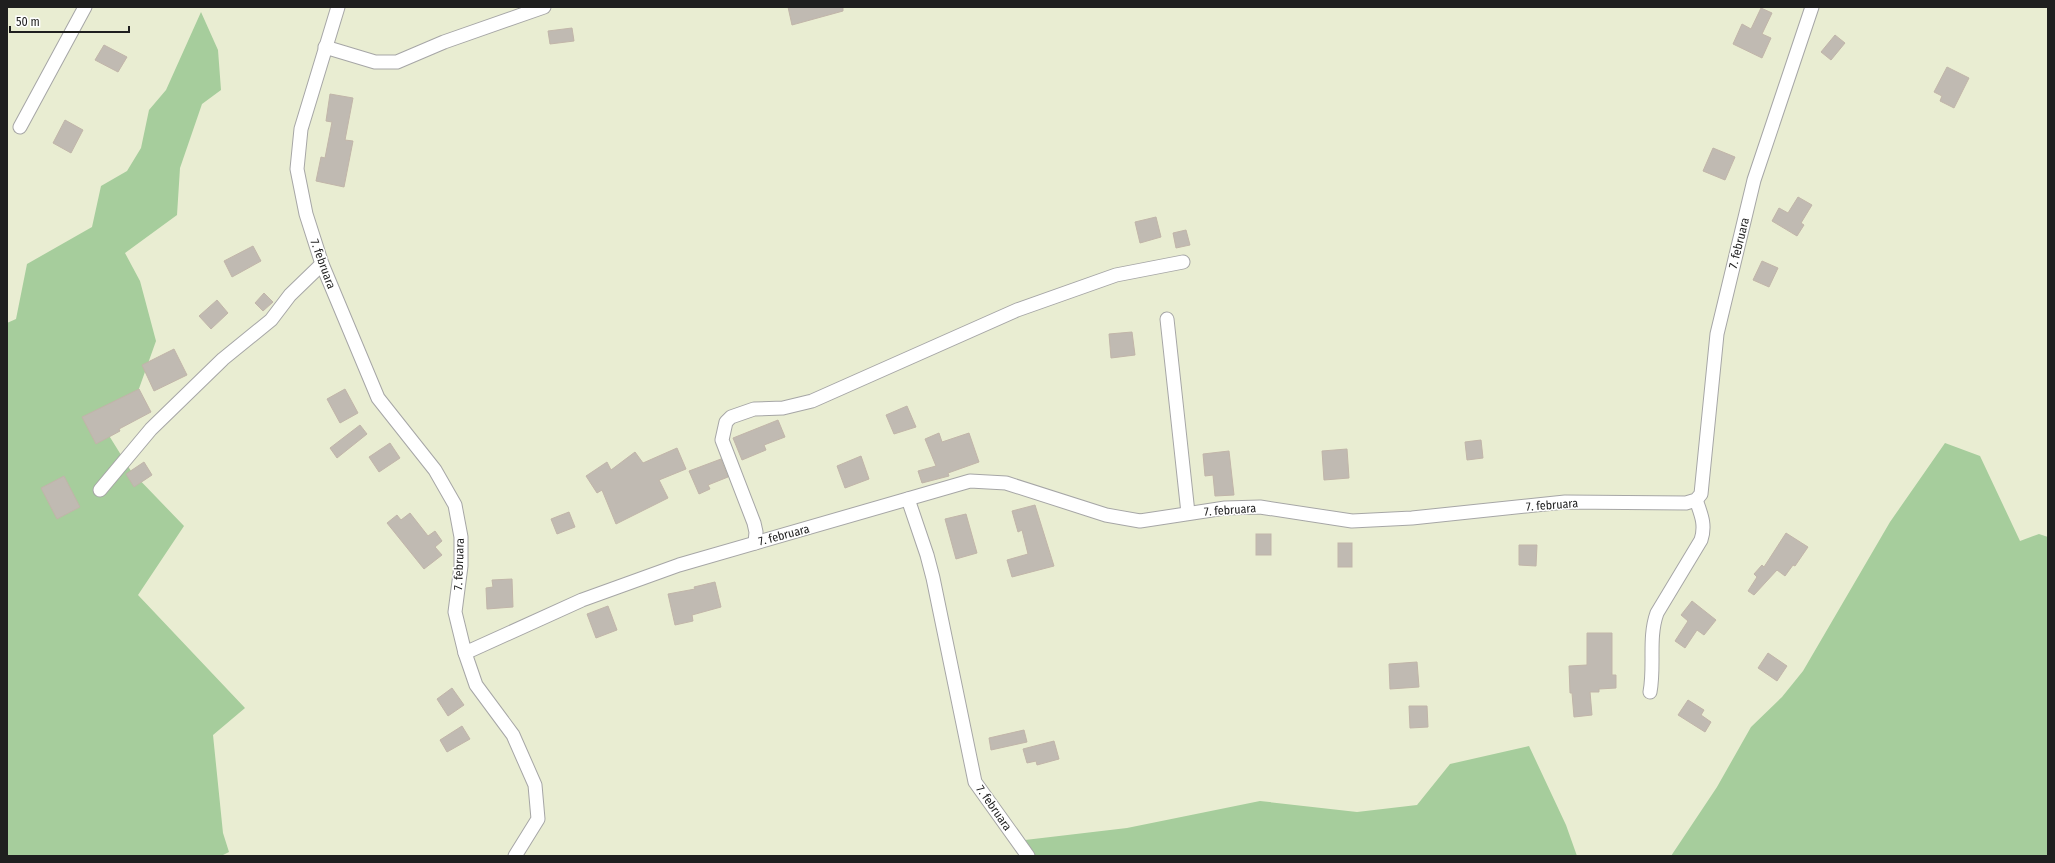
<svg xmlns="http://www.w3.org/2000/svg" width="2055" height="863" viewBox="0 0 2055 863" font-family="'Fira Sans Condensed',sans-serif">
<rect width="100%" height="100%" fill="#efede6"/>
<rect fill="#e9edd2" x="7" y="7" width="2041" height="849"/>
<g fill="#a6cd9c">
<polygon points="201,12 218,50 221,90 202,104 180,168 177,215 125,253 140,281 156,341 131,411 108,434 131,471 184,526 138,595 245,708 213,735 223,833 229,852 221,856 7,856 7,323 16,319 27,264 92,227 101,186 127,171 141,148 149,110 166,90"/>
<polygon points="1945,443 1980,456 2020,541 2039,534 2048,537 2048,856 1671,856 1717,787 1751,727 1782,697 1803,671 1890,522"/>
<polygon points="1529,746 1566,825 1577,856 1035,856 1025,840 1127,828 1260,801 1357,812 1417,805 1450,764"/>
</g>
<g fill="#c0bab2" stroke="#c1b5a9">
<polygon points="788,7 843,7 843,11 792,25"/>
<polygon points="1761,8 1772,13 1762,34 1771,38 1762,58 1733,44 1742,24 1751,29"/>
<polygon points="572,28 574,41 550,44 548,31"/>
<polygon points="1835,35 1845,43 1831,60 1821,52"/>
<polygon points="104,45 127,57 118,72 95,60"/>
<polygon points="1947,67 1969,78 1954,108 1940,101 1942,96 1934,92"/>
<polygon points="330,94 353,98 345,140 353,141 344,187 316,181 321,157 325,158 332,122 326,121"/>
<polygon points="65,120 83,130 71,153 53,143"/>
<polygon points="1713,148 1735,157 1725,180 1703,171"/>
<polygon points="1798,197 1812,205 1801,223 1804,225 1797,236 1772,221 1779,208 1788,213"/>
<polygon points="1156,217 1161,237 1140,243 1135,222"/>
<polygon points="1186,230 1190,245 1176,248 1173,233"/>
<polygon points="253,246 261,261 232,277 224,261"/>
<polygon points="1762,261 1778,268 1769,287 1753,280"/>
<polygon points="264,293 273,302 263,311 255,303"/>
<polygon points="217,300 228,313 211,329 199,316"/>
<polygon points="1132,332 1135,355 1111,358 1109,334"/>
<polygon points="174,349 187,375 154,391 142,365"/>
<polygon points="139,389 151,412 119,429 120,431 96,444 82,417"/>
<polygon points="345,389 358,413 340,423 327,399"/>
<polygon points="907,406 916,427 894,434 886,415"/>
<polygon points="778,420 785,437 764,445 766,450 742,460 733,438"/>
<polygon points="360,425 367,434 337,458 330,448"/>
<polygon points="939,433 942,442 969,433 979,462 948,473 949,476 922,483 918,471 936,466 925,439"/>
<polygon points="1481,440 1483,458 1467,460 1465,442"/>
<polygon points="390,443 400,458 379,472 369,457"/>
<polygon points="677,448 686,469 659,480 668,498 616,524 602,490 597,493 586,476 607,462 611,470 635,452 643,463"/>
<polygon points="1347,449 1349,478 1324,480 1322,451"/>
<polygon points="1229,451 1234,495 1215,496 1213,475 1205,476 1203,454"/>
<polygon points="861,456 869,479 845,488 837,466"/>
<polygon points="721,459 728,477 708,485 710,489 699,494 689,471"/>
<polygon points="144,462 152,475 134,487 126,474"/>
<polygon points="64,476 80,507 57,519 41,488"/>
<polygon points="1035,505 1054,566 1012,577 1007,560 1028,554 1022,530 1018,532 1012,511"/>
<polygon points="569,512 575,527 557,534 551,519"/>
<polygon points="410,513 428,536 435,531 442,541 435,547 442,555 424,569 387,523 397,515 401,520"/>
<polygon points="966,514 977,553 956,559 945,519"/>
<polygon points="1786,533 1808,547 1795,566 1793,565 1785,576 1777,570 1754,595 1748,591 1757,577 1754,574 1762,565 1764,567"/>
<rect x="1256" y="534" width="15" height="21"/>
<rect x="1338" y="543" width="14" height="24"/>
<polygon points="1519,545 1537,545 1536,566 1519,565"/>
<polygon points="512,579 513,607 487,609 486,588 493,587 492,580"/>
<polygon points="715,582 721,607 692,615 693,621 675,625 668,594 695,589 694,587"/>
<polygon points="1692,601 1716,620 1704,635 1697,630 1685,648 1675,641 1688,621 1681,615"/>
<polygon points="608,606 617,630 596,638 587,614"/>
<polygon points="1587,633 1612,633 1612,675 1616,675 1616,688 1599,689 1599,692 1590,692 1592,715 1574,717 1572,693 1570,693 1569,666 1587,665"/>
<polygon points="1768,653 1787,666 1777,681 1758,668"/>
<polygon points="1417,662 1419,687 1390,689 1389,664"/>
<polygon points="452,688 464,705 448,716 437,699"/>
<polygon points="1688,700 1704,710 1701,715 1711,722 1705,732 1678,715"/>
<polygon points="1409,706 1427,706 1428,727 1410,728"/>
<polygon points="462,726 470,739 447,752 440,740"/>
<polygon points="1024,730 1027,742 991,750 989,738"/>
<polygon points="1054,741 1059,759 1037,765 1036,761 1027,763 1023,749"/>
</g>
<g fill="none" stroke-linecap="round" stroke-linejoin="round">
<g stroke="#a6a6a6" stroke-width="15">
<g id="minor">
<polyline points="338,7 301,129 297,169 306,214 322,264 378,398 435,470 455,505 461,537 461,566 455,612 465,653 582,600 679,565 970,481 1006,483 1106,515 1140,521 1225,508 1260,507 1352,521 1412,518 1565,502 1686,503 1696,500 1701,494 1717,334 1754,180 1812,7"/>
<polyline points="325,47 375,62 397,62 444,42 544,7"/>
<polyline points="20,127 85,7"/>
<polyline points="1167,319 1188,513"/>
<polyline points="100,490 151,429 223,359 271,320 290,295 322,264"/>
<polyline points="908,499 927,555 933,578 975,782 1028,856"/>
<polyline points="755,543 756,532 754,523 722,440 726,422 731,417 754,409 783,408 812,401 1017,310 1116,275 1183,262"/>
<polyline points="465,653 476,685 513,735 535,785 538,819 515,856"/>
<path d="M 1650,692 C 1655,666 1648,638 1657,613 L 1701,540 C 1706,525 1701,514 1696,500"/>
</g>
</g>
<use href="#minor" stroke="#fff" stroke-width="13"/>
</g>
<g text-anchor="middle" stroke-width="3" stroke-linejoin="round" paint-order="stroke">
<g font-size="12" fill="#1f1f1f" stroke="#fff">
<text transform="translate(1739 243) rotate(-76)" y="4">7. februara</text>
<text transform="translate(323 264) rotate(70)" y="4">7. februara</text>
<text transform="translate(1552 505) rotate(-4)" y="4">7. februara</text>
<text transform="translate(1230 510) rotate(-4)" y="4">7. februara</text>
<text transform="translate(784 535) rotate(-15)" y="4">7. februara</text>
<text transform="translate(459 564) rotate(-88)" y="4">7. februara</text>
<text transform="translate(994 808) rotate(55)" y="4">7. februara</text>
</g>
</g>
<rect width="2055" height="863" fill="none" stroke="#1f1f1f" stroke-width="16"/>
<path d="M10 26v6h119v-6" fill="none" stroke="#1f1f1f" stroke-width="2"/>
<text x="16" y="26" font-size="12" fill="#1f1f1f" stroke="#ffffff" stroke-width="3" paint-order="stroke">50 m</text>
</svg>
